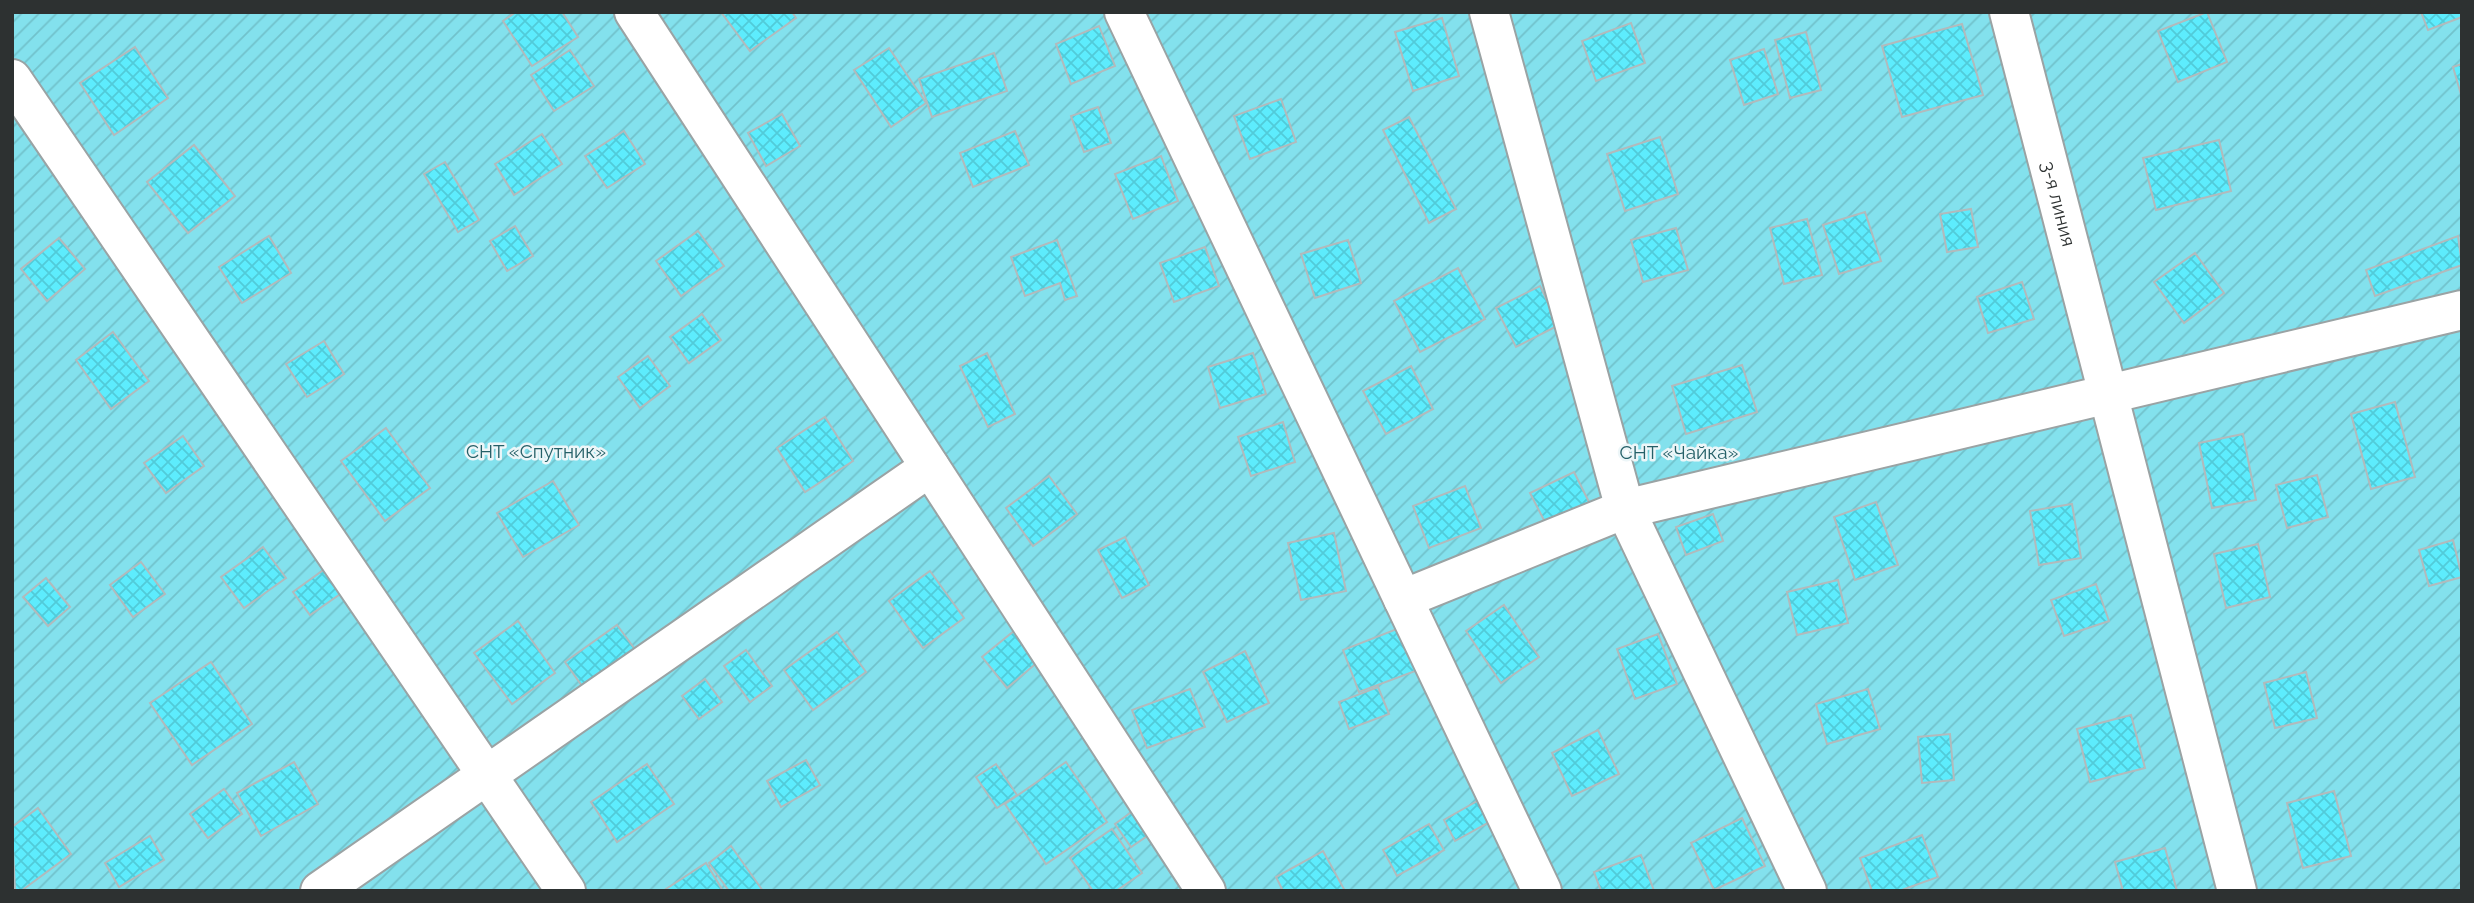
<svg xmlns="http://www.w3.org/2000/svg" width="2474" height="903" viewBox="0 0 2474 903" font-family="Raleway,sans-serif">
<defs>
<pattern id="garden-furrows" width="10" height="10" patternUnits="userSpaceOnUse" patternTransform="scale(1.75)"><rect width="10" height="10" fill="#83e1ed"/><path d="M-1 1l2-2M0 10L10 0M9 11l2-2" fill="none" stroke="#71c2cc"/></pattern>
<pattern id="building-cross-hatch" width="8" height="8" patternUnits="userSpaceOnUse" patternTransform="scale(1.75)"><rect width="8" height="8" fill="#5decfd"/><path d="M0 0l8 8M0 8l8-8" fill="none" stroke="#51cbd9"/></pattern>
</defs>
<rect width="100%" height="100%" fill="#edf6f8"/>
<rect fill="url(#garden-furrows)" x="12" y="12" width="2450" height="879"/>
<g fill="url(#building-cross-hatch)" stroke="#b2babc" stroke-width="2">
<polygon points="516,12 562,12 578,37 532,66 503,21"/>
<polygon points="721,12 792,12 796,18 750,51"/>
<polygon points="2207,12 2227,62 2178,82 2158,31"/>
<polygon points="2421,12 2462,12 2462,17 2428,30"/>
<polygon points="1442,18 1459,76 1413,91 1395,32"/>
<polygon points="1631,23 1645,63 1596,81 1582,41"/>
<polygon points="1962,24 1983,95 1902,117 1882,46"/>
<polygon points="1099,26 1115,66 1071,84 1056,44"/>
<polygon points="1806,32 1821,90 1790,98 1775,40"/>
<polygon points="135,47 168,98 114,135 80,83"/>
<polygon points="889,48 926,103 891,127 854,70"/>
<polygon points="1764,49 1778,94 1744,105 1730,60"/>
<polygon points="570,50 594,86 554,111 531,75"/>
<polygon points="994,53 1007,91 932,117 919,79"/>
<polygon points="2462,64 2462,98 2453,67"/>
<polygon points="1281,99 1296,142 1250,159 1234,116"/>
<polygon points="1098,107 1111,143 1084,152 1071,116"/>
<polygon points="782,114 800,146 766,166 748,133"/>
<polygon points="1409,117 1456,209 1429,223 1383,130"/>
<polygon points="624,131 645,164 607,188 585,156"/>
<polygon points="1015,131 1029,165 973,187 960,153"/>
<polygon points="542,134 562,164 514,195 495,164"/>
<polygon points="1660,137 1678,194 1625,211 1607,154"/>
<polygon points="2219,140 2231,191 2156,210 2143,158"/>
<polygon points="194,145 235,196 188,233 147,182"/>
<polygon points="1161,156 1178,201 1133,219 1115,174"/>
<polygon points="445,162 479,220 458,232 424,174"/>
<polygon points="1971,209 1978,247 1947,252 1940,214"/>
<polygon points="1865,212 1881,261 1839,274 1823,225"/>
<polygon points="1807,219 1822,275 1784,284 1770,228"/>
<polygon points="515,226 533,256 507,271 490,241"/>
<polygon points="1676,228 1688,270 1643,282 1631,240"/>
<polygon points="698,231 724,266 681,296 656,261"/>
<polygon points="269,236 291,273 242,303 219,267"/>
<polygon points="2458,236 2462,265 2375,296 2366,270"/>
<polygon points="59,238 85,269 47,301 21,269"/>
<polygon points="1057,240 1077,296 1065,300 1060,283 1025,296 1011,257"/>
<polygon points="1348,240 1361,283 1315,298 1301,254"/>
<polygon points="1205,247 1219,286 1174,302 1160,263"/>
<polygon points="2195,253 2224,293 2184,323 2154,282"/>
<polygon points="1458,268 1485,319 1420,352 1394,301"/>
<polygon points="2022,282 2034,319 1988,333 1977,297"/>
<polygon points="1540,286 1559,325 1516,347 1496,308"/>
<polygon points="702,314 721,340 689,363 670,337"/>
<polygon points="113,332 149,381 111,409 76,360"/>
<polygon points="324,341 344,374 307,397 286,364"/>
<polygon points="987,353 1015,414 988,427 960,366"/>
<polygon points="1253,353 1266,394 1220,408 1208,367"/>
<polygon points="648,356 670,386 640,408 618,377"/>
<polygon points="1742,365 1757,412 1686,434 1672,386"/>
<polygon points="1411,366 1433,409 1386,434 1363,391"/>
<polygon points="2395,402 2415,477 2371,489 2351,414"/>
<polygon points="825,417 853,461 805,492 777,448"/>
<polygon points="1283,422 1295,462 1251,476 1238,437"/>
<polygon points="386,428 430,488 385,521 341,461"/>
<polygon points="2243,434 2256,500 2212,508 2199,443"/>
<polygon points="183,436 204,466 166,493 144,463"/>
<polygon points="1574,472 1590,504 1547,526 1530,493"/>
<polygon points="2317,475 2328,517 2287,528 2276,485"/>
<polygon points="1049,476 1077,514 1033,546 1006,508"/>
<polygon points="553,481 579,525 523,557 497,513"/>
<polygon points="1465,486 1481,528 1429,548 1413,506"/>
<polygon points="1876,502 1898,565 1855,580 1834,517"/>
<polygon points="2072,504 2081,558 2039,565 2030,511"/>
<polygon points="1713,514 1723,541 1686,555 1676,527"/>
<polygon points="1334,533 1346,591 1301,600 1288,543"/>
<polygon points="1125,537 1149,585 1122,598 1098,550"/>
<polygon points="2453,540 2462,577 2429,586 2419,550"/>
<polygon points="2258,544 2270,597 2226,608 2214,554"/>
<polygon points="263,547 286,578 244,608 221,577"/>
<polygon points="141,562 165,594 133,617 110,585"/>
<polygon points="329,566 346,590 310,615 293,592"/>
<polygon points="930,571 964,618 923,648 889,601"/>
<polygon points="46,578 70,607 48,626 23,597"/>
<polygon points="1838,580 1848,623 1797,635 1787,592"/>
<polygon points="2096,584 2109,621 2064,636 2051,600"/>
<polygon points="1504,605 1539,657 1501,683 1466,631"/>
<polygon points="518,621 555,673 512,704 474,653"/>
<polygon points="617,625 637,652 585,690 565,662"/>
<polygon points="1402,627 1418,670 1359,692 1343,650"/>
<polygon points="1014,631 1039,661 1007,688 982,657"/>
<polygon points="837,632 866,672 813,710 784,670"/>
<polygon points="1658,634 1677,684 1635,699 1617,649"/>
<polygon points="746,650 772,686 750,702 724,666"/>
<polygon points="1245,651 1269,703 1227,722 1203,672"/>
<polygon points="211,662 252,724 192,765 150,703"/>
<polygon points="2306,672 2317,718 2275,728 2264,683"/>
<polygon points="705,679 722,702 699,719 682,696"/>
<polygon points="1378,687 1389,714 1349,729 1339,702"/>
<polygon points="1190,689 1205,727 1147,748 1132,710"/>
<polygon points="1868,689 1880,729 1827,744 1816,704"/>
<polygon points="2131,715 2145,768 2090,782 2077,729"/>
<polygon points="1598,730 1619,774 1572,796 1552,753"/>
<polygon points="1950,734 1954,780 1922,783 1918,737"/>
<polygon points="806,760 820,785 781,807 767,781"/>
<polygon points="294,762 318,804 261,836 237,793"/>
<polygon points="1066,762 1107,822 1046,864 1005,804"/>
<polygon points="647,764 674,804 617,842 591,802"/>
<polygon points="996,764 1017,795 997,808 976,777"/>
<polygon points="224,789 242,814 208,838 190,814"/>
<polygon points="2334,791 2351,856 2303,868 2287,803"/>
<polygon points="1479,800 1491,821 1455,841 1444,820"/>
<polygon points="1140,806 1156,830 1131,847 1115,824"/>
<polygon points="38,808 71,854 21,891 15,891 12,827"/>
<polygon points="1742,818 1765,866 1714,890 1691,843"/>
<polygon points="1429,824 1444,850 1397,876 1383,850"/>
<polygon points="1112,829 1142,873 1116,891 1093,891 1070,858"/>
<polygon points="1922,835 1938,877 1899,891 1872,891 1860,858"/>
<polygon points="150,836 164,860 119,887 105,863"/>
<polygon points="731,846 763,891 729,891 709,863"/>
<polygon points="2165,848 2177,891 2123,891 2115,862"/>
<polygon points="1323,851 1345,891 1283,891 1276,877"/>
<polygon points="1641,855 1654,891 1601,891 1594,872"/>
<polygon points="706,863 723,891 663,891"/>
</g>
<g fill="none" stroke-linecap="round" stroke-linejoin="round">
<g stroke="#9aa3a4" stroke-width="42">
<g id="minor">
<polyline points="634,12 1206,891"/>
<polyline points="1124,12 1403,599"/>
<polyline points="1489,12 1625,509 1807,891"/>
<path id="s1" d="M 2009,12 L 2237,891"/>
<polyline points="12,79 566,891"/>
<polyline points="320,891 930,467"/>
<polyline points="1542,891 1403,599 1625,509 2462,310"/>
</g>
</g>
<use href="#minor" stroke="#fff" stroke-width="38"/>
</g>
<g text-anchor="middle" stroke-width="5" stroke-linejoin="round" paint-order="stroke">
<g font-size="19" fill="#2d3131" stroke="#edf6f8">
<text dy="7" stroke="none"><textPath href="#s1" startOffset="198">3-я линия</textPath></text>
</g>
<g font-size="19" fill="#256068" stroke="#edf6f8">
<text x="536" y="458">СНТ «Спутник»</text>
<text x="1679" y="459">СНТ «Чайка»</text>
</g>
</g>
<rect width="2474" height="903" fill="none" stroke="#2d3131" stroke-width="28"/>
</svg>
